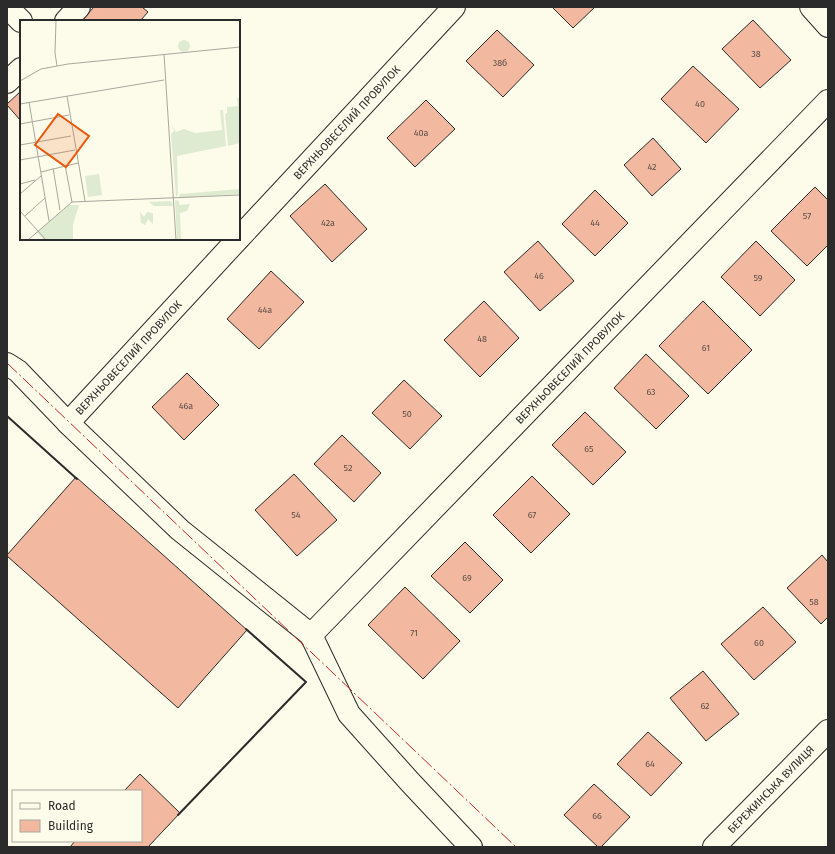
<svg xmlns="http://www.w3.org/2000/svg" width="835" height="854" viewBox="0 0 835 854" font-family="'Fira Sans',sans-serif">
<rect width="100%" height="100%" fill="#fdfbea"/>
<g fill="#f2b8a0" stroke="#2b2b2b">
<polygon points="94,7 142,7 148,12 140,21 83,21 82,20"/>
<polygon points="552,7 595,7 573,28"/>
<polygon points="753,20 791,60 760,88 722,49"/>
<polygon points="497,30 534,65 503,97 466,61"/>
<polygon points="693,66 739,109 706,143 661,99"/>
<polygon points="21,91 21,121 7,105 7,104"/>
<polygon points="426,100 455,129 415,167 387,138"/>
<polygon points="653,138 681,169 652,196 624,165"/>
<polygon points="325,184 367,229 332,262 290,216"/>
<polygon points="815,187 828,200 828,245 807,266 771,231"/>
<polygon points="595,190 628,223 595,256 562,224"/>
<polygon points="538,241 574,281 540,311 504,272"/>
<polygon points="756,241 795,280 760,316 721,277"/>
<polygon points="271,271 304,302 259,349 227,319"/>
<polygon points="484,301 519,338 480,377 444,340"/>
<polygon points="703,301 752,350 708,394 659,346"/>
<polygon points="646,354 689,396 656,429 614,388"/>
<polygon points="187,373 219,405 184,440 152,407"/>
<polygon points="404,380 442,416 410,449 372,413"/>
<polygon points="585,412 626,452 593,485 552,445"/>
<polygon points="342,435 381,473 354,502 314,464"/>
<polygon points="294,474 337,520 297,556 255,510"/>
<polygon points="532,476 570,514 531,553 493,515"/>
<polygon points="76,477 247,630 178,708 7,556 7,555"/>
<polygon points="465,542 503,580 470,613 431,576"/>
<polygon points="822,555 828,562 828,617 821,624 787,588"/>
<polygon points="405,587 460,641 423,679 368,625"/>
<polygon points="763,607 796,642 754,680 721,644"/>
<polygon points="703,671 739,714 706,741 670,698"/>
<polygon points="648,732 682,763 651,796 617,764"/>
<polygon points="140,774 180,813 148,847 70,847 75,841 141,841 141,791 124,791"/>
<polygon points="594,784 630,817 601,847 598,847 564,815"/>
</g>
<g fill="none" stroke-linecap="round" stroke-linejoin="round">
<g stroke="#2b2b2b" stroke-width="24">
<g id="minor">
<polyline points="7,7 21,21"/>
<polyline points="811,7 828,26"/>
<polyline points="66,21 79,7"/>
<polyline points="7,82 21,69"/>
<path id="s1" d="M 239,238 L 454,7"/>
<polyline points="7,364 18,371 68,423 180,530 311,635 349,714 410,782 471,847"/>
<path id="s2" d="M 68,423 L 238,239"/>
<path id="s3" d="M 311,635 L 828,101"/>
<path id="s4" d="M 714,847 L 828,731"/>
</g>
</g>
<use href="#minor" stroke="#fdfbea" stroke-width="22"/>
<g stroke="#2b2b2b" stroke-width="2">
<polyline points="7,416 77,479"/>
<polyline points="178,815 306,682 246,629"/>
</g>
<polyline stroke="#c62828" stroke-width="1" stroke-dasharray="14 3 2 3" stroke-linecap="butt" points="7,363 516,847"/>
</g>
<g text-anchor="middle" stroke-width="3" stroke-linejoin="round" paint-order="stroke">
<g font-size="9" fill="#5d4e48">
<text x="756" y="57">38</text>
<text x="500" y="66">38б</text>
<text x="700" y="107">40</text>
<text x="421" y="136">40а</text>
<text x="652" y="170">42</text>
<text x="807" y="219">57</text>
<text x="328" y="226">42а</text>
<text x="595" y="226">44</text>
<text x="539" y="279">46</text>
<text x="758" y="281">59</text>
<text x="265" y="313">44а</text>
<text x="482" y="342">48</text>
<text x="706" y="351">61</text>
<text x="651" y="395">63</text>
<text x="186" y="409">46а</text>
<text x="407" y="417">50</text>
<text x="589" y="452">65</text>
<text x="348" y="471">52</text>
<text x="296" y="518">54</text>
<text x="532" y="518">67</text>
<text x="467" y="581">69</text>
<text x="814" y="605">58</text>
<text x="414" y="636">71</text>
<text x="759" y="646">60</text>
<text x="705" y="709">62</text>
<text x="650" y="767">64</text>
<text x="597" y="819">66</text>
</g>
<g font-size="11" fill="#2b2b2b" stroke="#fdfbea">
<text dy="4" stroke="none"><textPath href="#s1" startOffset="158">ВЕРХНЬОВЕСЕЛИЙ ПРОВУЛОК</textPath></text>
<text dy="4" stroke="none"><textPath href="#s2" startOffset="89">ВЕРХНЬОВЕСЕЛИЙ ПРОВУЛОК</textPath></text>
<text dy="4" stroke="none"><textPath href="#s3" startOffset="372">ВЕРХНЬОВЕСЕЛИЙ ПРОВУЛОК</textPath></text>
<text dy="4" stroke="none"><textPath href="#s4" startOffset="81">БЕРЕЖИНСЬКА ВУЛИЦЯ</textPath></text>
</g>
</g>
<g transform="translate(20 20)">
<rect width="220" height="220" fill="#fdfbea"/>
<path d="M158 26a6 6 0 1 1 12 0a6 6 0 1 1-12 0ZM 217,78 L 220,78 L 220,123 L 208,126 L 205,94 L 207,93 L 207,87 L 218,86 ZM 200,90 L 203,90 L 206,126 L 157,136 L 158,175 L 156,177 L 151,114 L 154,111 L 151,104 L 156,112 L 164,109 L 175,113 L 202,110 ZM 79,154 L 82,175 L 68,177 L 65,156 ZM 220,169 L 220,174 L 162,178 L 159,176 L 160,174 ZM 155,180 L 159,181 L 159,185 L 170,184 L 167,191 L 160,193 L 161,220 L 157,220 ZM 151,181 L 153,186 L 134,186 L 129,182 ZM 49,185 L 59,185 L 53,204 L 53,220 L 24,220 L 17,212 ZM 120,192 L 124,197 L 127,192 L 133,193 L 133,204 L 128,199 L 125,205 L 121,203 Z" fill="#deebd1"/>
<path fill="none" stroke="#a9a89e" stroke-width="1" d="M 36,0 L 35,33 L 37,46M 144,34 L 156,220M 0,61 L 21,49 L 48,44 L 220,27M 47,76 L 65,181M 9,82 L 29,201M 0,84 L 144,60M 0,104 L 49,95M 0,125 L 51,116M 0,140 L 55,130M 45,145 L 52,182M 33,148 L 40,190M 21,152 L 58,143M 0,164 L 15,160M 0,174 L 21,156M 52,182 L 220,175M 0,191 L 26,220M 5,196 L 25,178M 8,220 L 52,182"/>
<path fill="#e8590c" fill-opacity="0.15" stroke="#e8590c" stroke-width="2" d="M 38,94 L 69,116 L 46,147 L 15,125 Z"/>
<rect width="220" height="220" fill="none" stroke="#2b2b2b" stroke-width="2"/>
</g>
<rect width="835" height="854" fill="none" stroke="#2b2b2b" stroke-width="16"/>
<rect x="12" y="790" width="130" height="52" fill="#fdfbea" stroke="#a9a89e"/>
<rect x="20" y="803" width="20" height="6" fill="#fdfbea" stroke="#a9a89e"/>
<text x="48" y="810" font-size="12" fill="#2b2b2b">Road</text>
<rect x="20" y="820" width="20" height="12" fill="#f2b8a0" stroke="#a9a89e"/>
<text x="48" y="830" font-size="12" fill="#2b2b2b">Building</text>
</svg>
